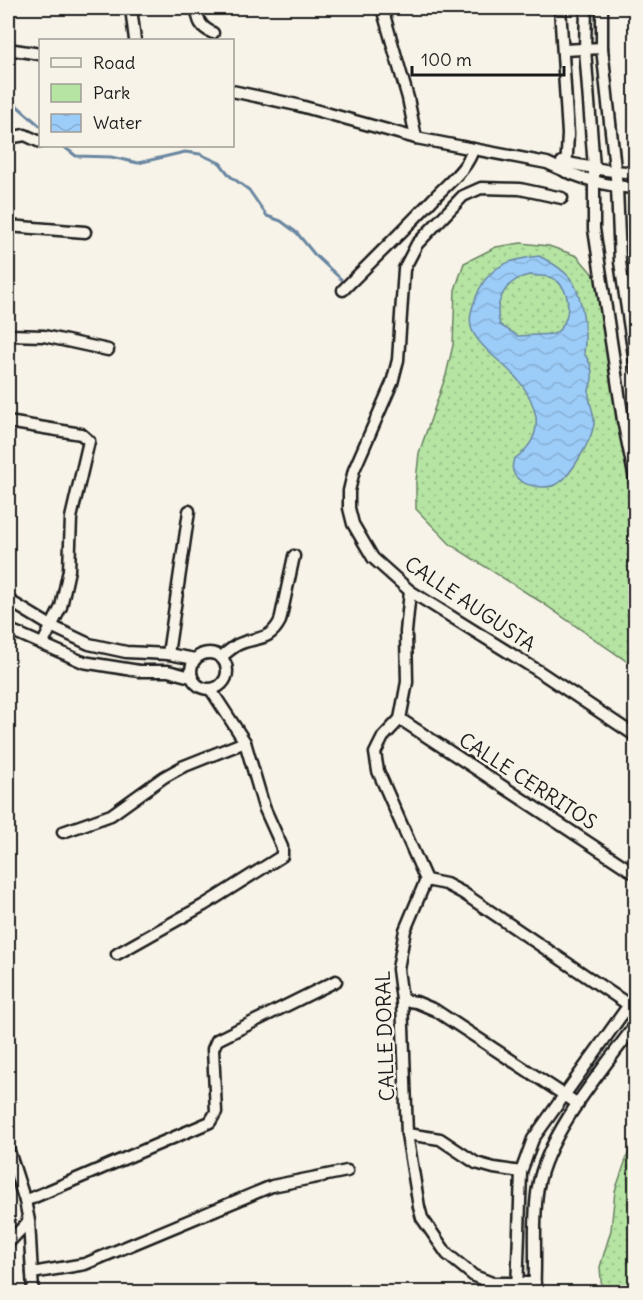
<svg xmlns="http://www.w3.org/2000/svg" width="643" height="1300" viewBox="0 0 643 1300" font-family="Delius,sans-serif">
<defs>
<pattern id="green-dots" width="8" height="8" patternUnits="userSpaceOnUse" patternTransform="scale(1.5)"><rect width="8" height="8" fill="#b5e4a3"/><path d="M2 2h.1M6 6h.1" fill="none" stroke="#9bc38c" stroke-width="1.8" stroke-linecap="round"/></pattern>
<pattern id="water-waves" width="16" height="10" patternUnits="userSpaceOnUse" patternTransform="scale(1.5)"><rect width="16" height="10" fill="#9cccf8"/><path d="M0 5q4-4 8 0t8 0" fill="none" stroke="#86afd4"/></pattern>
</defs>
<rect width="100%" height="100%" fill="#f7f3e8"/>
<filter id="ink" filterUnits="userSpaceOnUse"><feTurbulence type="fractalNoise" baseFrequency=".0167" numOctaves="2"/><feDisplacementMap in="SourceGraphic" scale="12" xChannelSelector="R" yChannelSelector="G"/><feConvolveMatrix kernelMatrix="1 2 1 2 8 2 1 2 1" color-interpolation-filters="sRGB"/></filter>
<g filter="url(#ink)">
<g fill="url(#green-dots)" stroke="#688060" stroke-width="1.5">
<polygon points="521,243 549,246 577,256 597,279 617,415 626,468 635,505 635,667 541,602 451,545 416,509 416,481 419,453 446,375 453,345 455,290 464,263 496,247"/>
<polygon points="635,1134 635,1292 602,1292 600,1267 611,1230 615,1191"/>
</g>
<path fill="url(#water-waves)" stroke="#6986a0" stroke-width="1.5" fill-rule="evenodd" d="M 539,256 C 551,262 565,270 573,282 C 583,299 587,334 584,353 C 589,361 593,368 592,378 C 592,383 589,387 589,392 C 588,402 595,413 594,424 C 592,439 572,474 559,483 C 543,493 504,484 514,459 C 529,449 538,436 536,417 C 531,389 512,372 492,355 C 484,347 476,340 472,330 C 467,317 474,302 479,290 C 491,264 513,259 539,256 ZM 530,275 C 538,277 547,275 554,279 C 573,290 572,323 554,334 L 518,336 L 500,325 C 493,302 506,279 530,275 Z"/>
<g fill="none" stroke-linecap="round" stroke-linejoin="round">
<g stroke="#6986a0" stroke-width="3">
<polyline points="8,98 40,126"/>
<polyline points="63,146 76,156 111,157 138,163 185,152 200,154 220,163 230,176 249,190 267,216 281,221 297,233 315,255 341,279"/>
</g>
<g stroke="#1c1c1c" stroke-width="15">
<g id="minor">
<polyline points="131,8 135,40"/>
<path d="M 197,8 C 198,21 200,27 213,33"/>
<polyline points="382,8 408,98 416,138"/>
<polyline points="560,8 568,134 566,172"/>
<polyline points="586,8 585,49 594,168 594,229 623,420 636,484"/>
<polyline points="602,8 602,48 617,187 620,262 636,369"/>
<polyline points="8,49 40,54"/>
<polyline points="564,50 602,48"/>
<path d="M 232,91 L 297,105 L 416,138 L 547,163 C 574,176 605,187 636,188"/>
<polyline points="8,138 25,135 40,142"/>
<polyline points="562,162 605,170 636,173"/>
<polyline points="562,198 520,189 481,188 463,196 417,244 404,269 398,360 392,383 354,470 349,491 349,508 353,524 373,558 410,591 537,670 636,736"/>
<polyline points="8,226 85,232"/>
<path d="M 343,290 C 374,259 406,228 436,196 C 449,182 468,168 473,149"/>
<polyline points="8,335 44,336 108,350"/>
<polyline points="8,422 81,434 89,441 71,518 69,570 61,607 43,643"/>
<polyline points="410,591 406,632 407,682 400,719 383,737 375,753 378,771 426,880 405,930 398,969 402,1000 407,1134 419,1207 422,1218 447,1254 474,1276 492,1283 535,1283"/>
<polyline points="8,600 51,626 89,644 126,652 168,654 195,659"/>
<polyline points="8,629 83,662 139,671 168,671 191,677"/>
<circle cx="209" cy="671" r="18"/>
<polyline points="168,654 189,511"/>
<path d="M 221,657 C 226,653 232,648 237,645 C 254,636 269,643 280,621 L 294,556"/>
<polyline points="400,719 636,874"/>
<polyline points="63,832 111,815 164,777 182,767 245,742"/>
<polyline points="426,880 446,884 463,893 629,1005"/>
<polyline points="117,954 204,905 282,856 282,847 264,807 245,742 211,690"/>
<polyline points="402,1000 416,1002 435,1010 578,1104"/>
<polyline points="407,1134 440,1139 476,1163 494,1168 521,1172"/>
<polyline points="8,1148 25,1201 29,1221 33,1292"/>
<polyline points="25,1201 210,1122 216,1112 213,1049 217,1040 336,981"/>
<polyline points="8,1243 29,1221"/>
<polyline points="32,1273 85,1264 272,1186 347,1171"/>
<polyline points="517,1292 521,1172 533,1139 636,995"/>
<path d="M 534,1292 C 537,1258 532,1221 538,1187 C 547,1134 603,1069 636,1024"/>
</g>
</g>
<use href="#minor" stroke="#f7f3e8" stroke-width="10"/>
</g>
</g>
<g text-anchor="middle" stroke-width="5" stroke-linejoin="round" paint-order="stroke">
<g font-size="20" fill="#1c1c1c" stroke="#f7f3e8">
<text transform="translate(470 604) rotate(34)" y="7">CALLE AUGUSTA</text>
<text transform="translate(528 781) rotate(33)" y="7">CALLE CERRITOS</text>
<text transform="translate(385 1036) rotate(-92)" y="7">CALLE DORAL</text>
</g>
</g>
<rect width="643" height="1300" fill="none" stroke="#f7f3e8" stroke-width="30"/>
<rect x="15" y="15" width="613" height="1270" fill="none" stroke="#1c1c1c" stroke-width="2" filter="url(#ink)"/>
<rect x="39" y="39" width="195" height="108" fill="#f7f3e8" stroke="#9f9d96" stroke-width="1.5"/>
<rect x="51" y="58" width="30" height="9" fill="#f7f3e8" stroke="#9f9d96" stroke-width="1.5"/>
<text x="93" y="69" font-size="18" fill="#1c1c1c">Road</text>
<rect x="51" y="84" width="30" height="18" fill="#b5e4a3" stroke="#9f9d96" stroke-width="1.5"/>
<text x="93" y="99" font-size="18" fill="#1c1c1c">Park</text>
<rect x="51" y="114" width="30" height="18" fill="url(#water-waves)" stroke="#9f9d96" stroke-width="1.5"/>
<text x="93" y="129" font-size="18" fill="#1c1c1c">Water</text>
<path d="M412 66v9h152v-9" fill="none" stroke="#1c1c1c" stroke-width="3"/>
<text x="421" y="66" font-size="18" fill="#1c1c1c" stroke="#f7f3e8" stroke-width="4.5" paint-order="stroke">100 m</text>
</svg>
